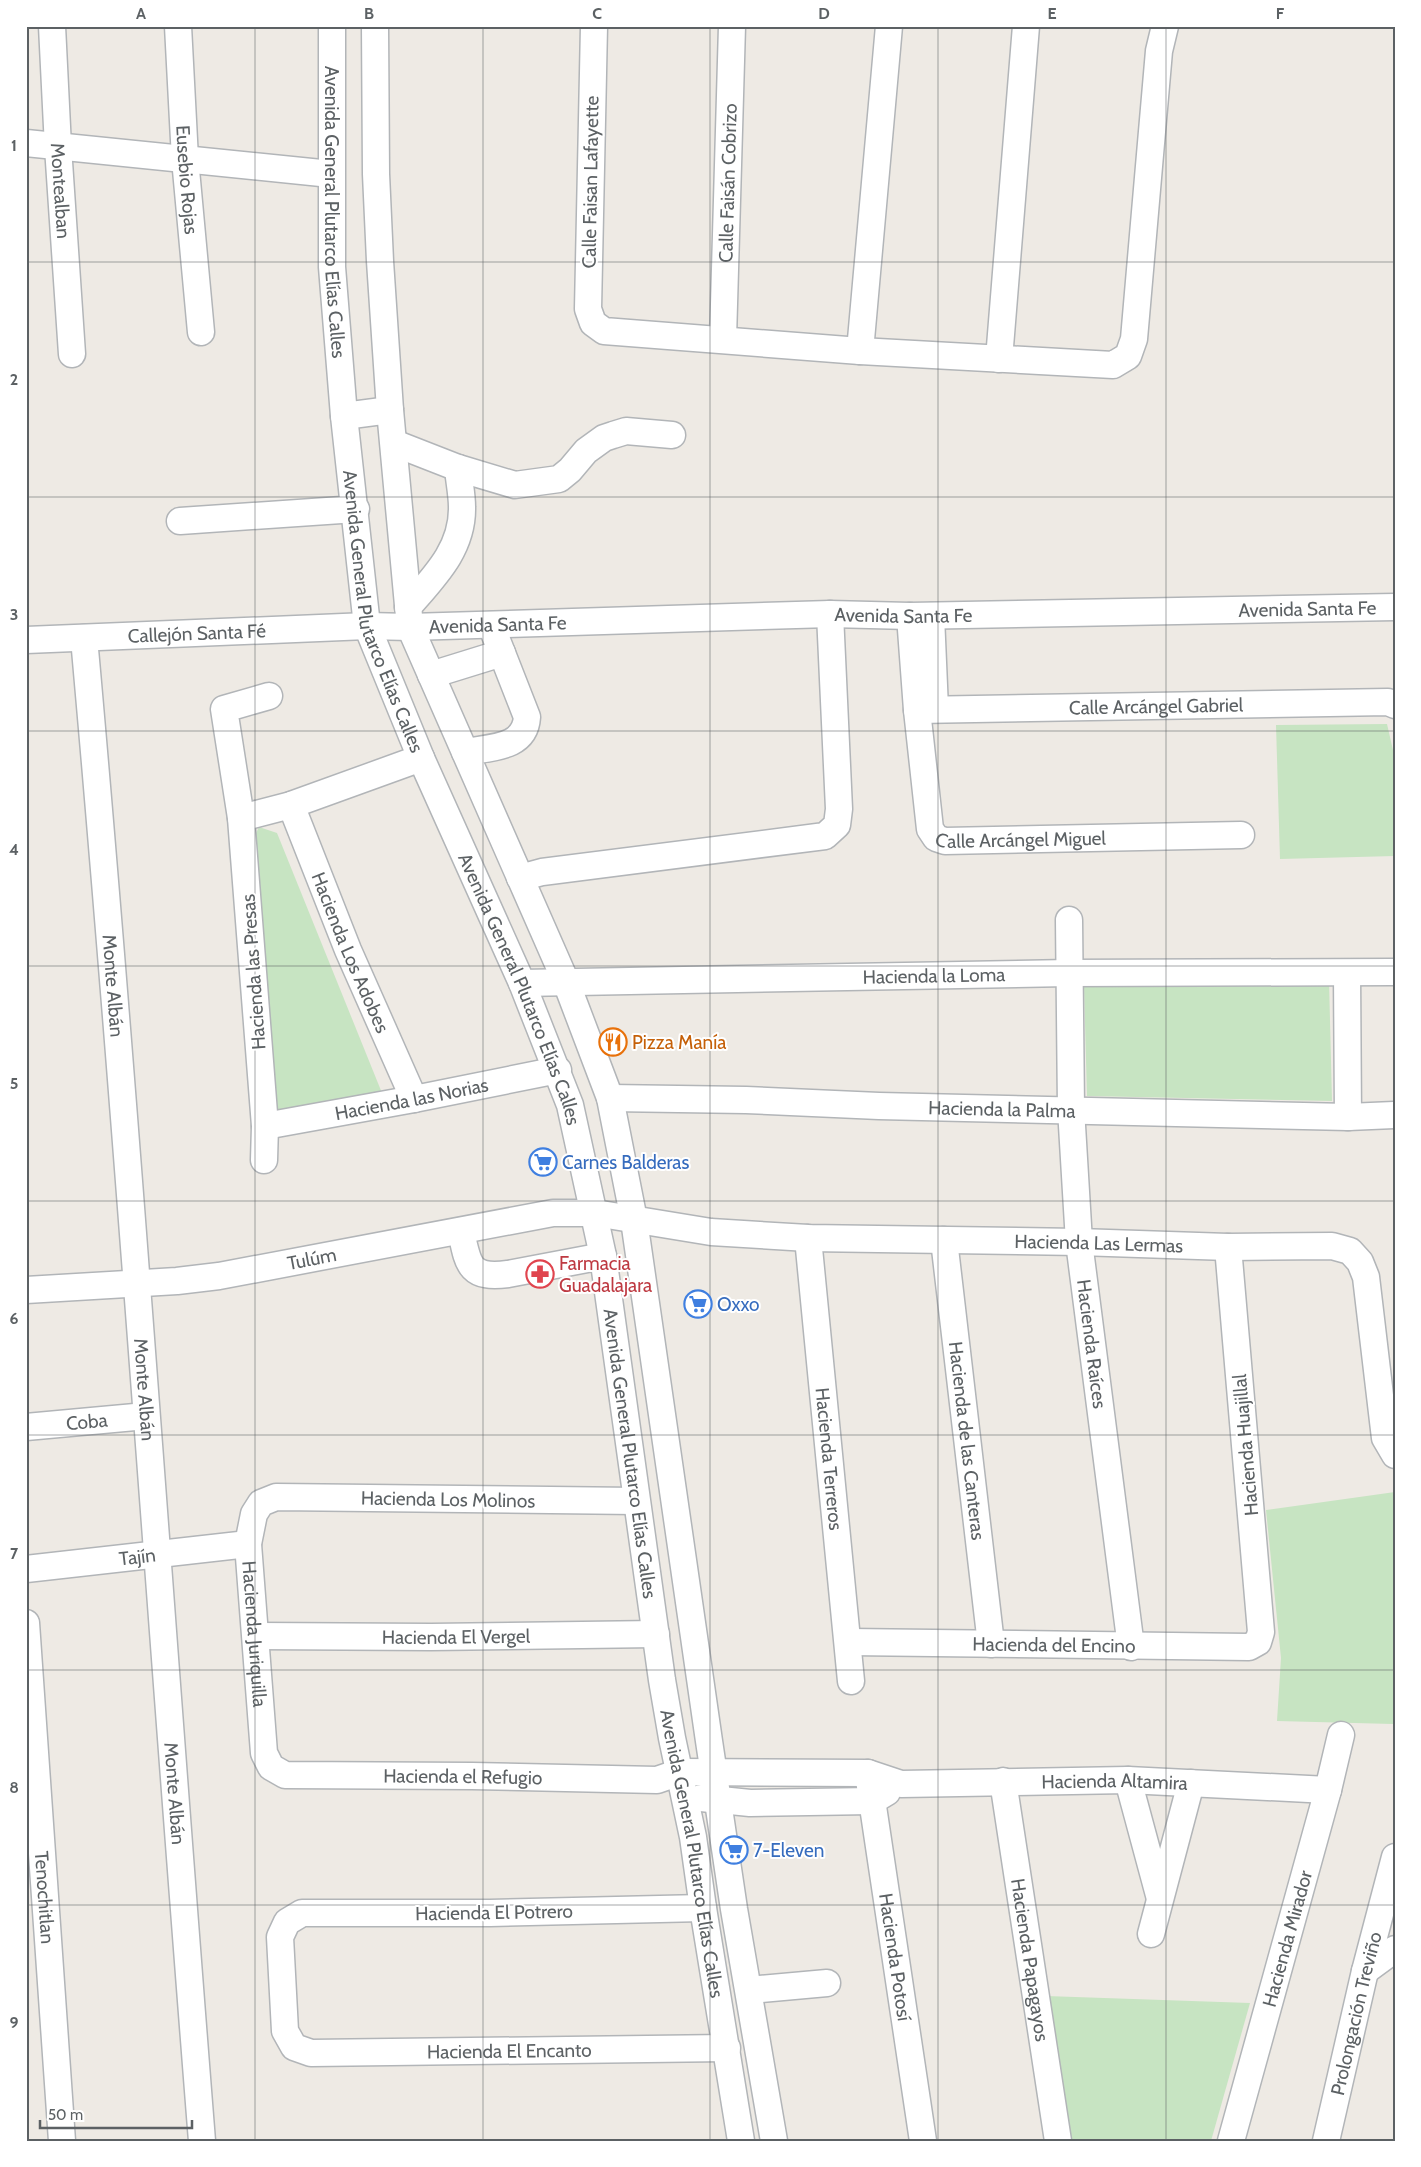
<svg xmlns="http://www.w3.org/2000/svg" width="1421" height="2167" viewBox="0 0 1421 2167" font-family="Cabin,sans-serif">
<rect width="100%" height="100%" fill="#eeeae4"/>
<g fill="#c7e4c2">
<polygon points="1387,724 1395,759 1395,856 1280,859 1276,725"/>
<polygon points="259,827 277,833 382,1093 271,1112 250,845"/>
<polygon points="1329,980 1332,1101 1087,1096 1084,986"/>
<polygon points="1395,1492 1395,1717 1393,1724 1277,1721 1281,1658 1266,1510"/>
<polygon points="1046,1996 1250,2003 1211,2141 1068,2141"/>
</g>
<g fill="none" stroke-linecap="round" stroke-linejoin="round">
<g stroke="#b2b5b8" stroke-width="29">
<g id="minor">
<path id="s1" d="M 52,26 L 58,147 L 72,354"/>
<path id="s2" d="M 178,26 L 185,159 L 201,332"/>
<path id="s3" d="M 332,26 L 332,267 L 344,416 L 367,626 L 421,758 L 522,983 L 570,1105 L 603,1256 L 662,1680 L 672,1738 L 693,1837 L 703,1908 L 741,2141"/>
<polyline points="375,26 376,174 380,261 390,410 410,627 566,982 610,1098 634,1220 709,1741 734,1909 774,2141"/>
<polyline points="594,26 588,309 593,323 604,331 860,351 1113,365 1128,356 1134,339 1159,51 1165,26"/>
<polyline points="26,143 331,174"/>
<path id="s4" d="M 723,339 L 732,26"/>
<polyline points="860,351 889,26"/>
<polyline points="999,359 1026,26"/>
<polyline points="344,416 390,410"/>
<polyline points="394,443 458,468 515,485 559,479 570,470 586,451 604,438 613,435 626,431 672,435"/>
<polyline points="180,521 356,509"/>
<path d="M 408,607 C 434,577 463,549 462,507 C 462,494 459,481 458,468"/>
<path id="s5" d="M 910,616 L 917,710 L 930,829 L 936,838 L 945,841 L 1241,835"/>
<polyline points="931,616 935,709"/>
<path id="s6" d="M 84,638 C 129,1139 162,1640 202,2141"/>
<path id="s7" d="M 26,640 L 367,626 L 410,627 L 830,614 L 910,616 L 1395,607"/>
<polyline points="431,675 502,653"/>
<path id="s8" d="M 917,710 L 1388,702 L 1395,705"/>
<path d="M 465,752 C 490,747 525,749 527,717 L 491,625"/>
<path id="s9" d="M 291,805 L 348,950 L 414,1099"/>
<polyline points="241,818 291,805 421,758"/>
<polyline points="520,878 542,872 825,836 837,825 839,809 830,614"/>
<path id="s10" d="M 1069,920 L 1071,1109 L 1079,1242 L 1131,1647"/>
<polyline points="1347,973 1348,1117"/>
<path id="s11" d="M 522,983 L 1069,973 L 1393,972"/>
<path id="s12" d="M 610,1098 L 746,1100 L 879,1106 L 1348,1117 L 1394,1115"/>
<path id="s13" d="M 265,1126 L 414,1099 L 558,1070"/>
<polyline points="264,1160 265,1126 241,818 224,709 269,696"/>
<path d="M 461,1231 C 468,1265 469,1279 508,1274 L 603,1256"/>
<path id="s14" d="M 808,1238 L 851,1681"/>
<path id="s15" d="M 944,1240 L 991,1644"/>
<path id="s16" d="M 26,1290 L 177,1281 L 219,1276 L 553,1213 L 595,1213 L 711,1232 L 808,1238 L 1079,1242 L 1228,1247 L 1332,1246 L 1350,1251 L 1360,1262 L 1366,1277 L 1385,1438 L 1395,1455"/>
<path id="s17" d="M 26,1427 L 146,1416"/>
<path id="s18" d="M 636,1501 L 276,1497 L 261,1503 L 254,1514 L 248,1544 L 264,1753 L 271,1767 L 285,1775 L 472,1776 L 657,1780 L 680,1772 L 868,1773 L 901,1784 L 1128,1780 L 1328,1790"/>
<path id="s19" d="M 26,1569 L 248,1544"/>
<path id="s20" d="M 26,1623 L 62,2141"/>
<path id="s21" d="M 256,1636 L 431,1637 L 656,1634"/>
<path id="s22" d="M 849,1642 L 1249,1647 L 1258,1642 L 1261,1632 L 1228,1247"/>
<path id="s23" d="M 868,1773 L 923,2141"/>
<polyline points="1128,1780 1159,1895"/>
<path id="s24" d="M 1003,1781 L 1058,2141"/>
<polyline points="701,1798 750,1803 872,1801 887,1792"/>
<path id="s25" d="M 703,1908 L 490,1913 L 302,1913 L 287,1922 L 280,1937 L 285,2031 L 294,2047 L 311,2053 L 727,2048"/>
<polyline points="1151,1934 1191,1783"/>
<polyline points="1365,1971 1395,1949"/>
<polyline points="749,1990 827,1983"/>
<path id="s26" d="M 1231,2141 L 1328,1790 L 1341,1735"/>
<path id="s27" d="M 1326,2141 L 1365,1971 L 1395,1857"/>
</g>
</g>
<use href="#minor" stroke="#fff" stroke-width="26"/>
</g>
<path fill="none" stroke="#5c6164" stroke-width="1" stroke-opacity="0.55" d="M 255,26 L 255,2141M 483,26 L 483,2141M 710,26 L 710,2141M 938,26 L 938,2141M 1166,26 L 1166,2141M 26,262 L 1395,262M 26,497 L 1395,497M 26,731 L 1395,731M 26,966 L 1395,966M 26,1201 L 1395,1201M 26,1435 L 1395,1435M 26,1670 L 1395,1670M 26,1905 L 1395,1905"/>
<defs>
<g id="restaurant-ring" transform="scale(1.4375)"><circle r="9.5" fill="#fff" stroke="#e8710a" stroke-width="1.5"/><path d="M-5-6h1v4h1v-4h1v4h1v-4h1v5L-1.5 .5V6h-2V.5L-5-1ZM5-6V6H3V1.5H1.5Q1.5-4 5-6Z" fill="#e8710a"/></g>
<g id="supermarket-ring" transform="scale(1.4375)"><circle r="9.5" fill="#fff" stroke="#3f7fe0" stroke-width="1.5"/><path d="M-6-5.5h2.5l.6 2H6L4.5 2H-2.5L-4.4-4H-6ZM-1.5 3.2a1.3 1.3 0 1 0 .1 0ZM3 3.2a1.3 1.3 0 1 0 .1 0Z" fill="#3f7fe0"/></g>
<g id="pharmacy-ring" transform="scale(1.4375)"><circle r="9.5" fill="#fff" stroke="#e0444e" stroke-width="1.5"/><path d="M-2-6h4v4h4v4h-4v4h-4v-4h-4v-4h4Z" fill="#e0444e"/></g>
</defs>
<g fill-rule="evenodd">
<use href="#restaurant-ring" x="613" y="1042"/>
<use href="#supermarket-ring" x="543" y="1162"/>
<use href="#pharmacy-ring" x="540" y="1274"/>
<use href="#supermarket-ring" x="698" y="1304"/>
<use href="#supermarket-ring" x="734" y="1850"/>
</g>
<g text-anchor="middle" stroke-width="4" stroke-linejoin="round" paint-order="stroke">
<g font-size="19" fill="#5c6164" stroke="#fff">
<text dy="7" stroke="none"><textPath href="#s2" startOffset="154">Eusebio Rojas</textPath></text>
<text transform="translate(590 182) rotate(-89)" y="7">Calle Faisan Lafayette</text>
<text dy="7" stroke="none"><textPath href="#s4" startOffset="156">Calle Faisán Cobrizo</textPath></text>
<text dy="7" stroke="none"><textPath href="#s1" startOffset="165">Montealban</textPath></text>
<text dy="7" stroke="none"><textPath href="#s3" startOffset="186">Avenida General Plutarco Elías Calles</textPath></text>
<text dy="7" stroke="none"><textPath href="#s7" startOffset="1282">Avenida Santa Fe</textPath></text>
<text dy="7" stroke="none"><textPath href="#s3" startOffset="591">Avenida General Plutarco Elías Calles</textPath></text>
<text dy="7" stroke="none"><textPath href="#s7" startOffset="878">Avenida Santa Fe</textPath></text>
<text dy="7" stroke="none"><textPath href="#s7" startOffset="472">Avenida Santa Fe</textPath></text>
<text dy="7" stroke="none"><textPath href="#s7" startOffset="171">Callejón Santa Fé</textPath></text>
<text dy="7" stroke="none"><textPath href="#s8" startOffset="239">Calle Arcángel Gabriel</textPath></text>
<text dy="7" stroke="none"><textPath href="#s5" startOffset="310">Calle Arcángel Miguel</textPath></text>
<text dy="7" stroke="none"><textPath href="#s9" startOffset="159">Hacienda Los Adobes</textPath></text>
<text transform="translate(253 972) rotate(-94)" y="7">Hacienda las Presas</text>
<text dy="7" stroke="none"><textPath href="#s11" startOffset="412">Hacienda la Loma</textPath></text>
<text dy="7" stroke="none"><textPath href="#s6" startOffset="349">Monte Albán</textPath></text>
<text dy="7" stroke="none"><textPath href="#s3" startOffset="996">Avenida General Plutarco Elías Calles</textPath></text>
<text dy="7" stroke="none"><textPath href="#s13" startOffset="149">Hacienda las Norias</textPath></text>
<text dy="7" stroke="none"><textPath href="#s12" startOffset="392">Hacienda la Palma</textPath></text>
<text dy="7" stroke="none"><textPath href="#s16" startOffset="1081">Hacienda Las Lermas</textPath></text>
<text dy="7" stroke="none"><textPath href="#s16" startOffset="288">Tulúm</textPath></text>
<text dy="7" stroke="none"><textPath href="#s10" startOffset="425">Hacienda Raíces</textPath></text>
<text dy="7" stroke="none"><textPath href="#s6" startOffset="754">Monte Albán</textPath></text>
<text dy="7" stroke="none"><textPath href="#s17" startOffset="61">Coba</textPath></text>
<text dy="7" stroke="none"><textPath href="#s15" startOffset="202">Hacienda de las Canteras</textPath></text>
<text transform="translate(1245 1445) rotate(-95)" y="7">Hacienda Huajillal</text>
<text dy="7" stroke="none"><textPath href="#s3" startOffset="1476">Avenida General Plutarco Elías Calles</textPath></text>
<text dy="7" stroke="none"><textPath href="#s14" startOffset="222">Hacienda Terreros</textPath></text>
<text transform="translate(448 1499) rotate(1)" y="7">Hacienda Los Molinos</text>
<text dy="7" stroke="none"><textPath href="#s19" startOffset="112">Tajín</textPath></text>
<text dy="7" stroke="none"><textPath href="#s18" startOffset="510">Hacienda Juriquilla</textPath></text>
<text dy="7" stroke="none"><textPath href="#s21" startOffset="200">Hacienda El Vergel</textPath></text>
<text dy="7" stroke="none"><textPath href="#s22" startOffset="205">Hacienda del Encino</textPath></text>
<text dy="7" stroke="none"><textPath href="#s18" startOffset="839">Hacienda el Refugio</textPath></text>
<text dy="7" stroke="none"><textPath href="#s18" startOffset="1494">Hacienda Altamira</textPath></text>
<text dy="7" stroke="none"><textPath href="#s6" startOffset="1159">Monte Albán</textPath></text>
<text dy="7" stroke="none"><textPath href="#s3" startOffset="1881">Avenida General Plutarco Elías Calles</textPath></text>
<text dy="7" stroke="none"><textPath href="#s20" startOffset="275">Tenochitlan</textPath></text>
<text transform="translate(494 1912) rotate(-1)" y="7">Hacienda El Potrero</text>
<text dy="7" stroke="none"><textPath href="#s26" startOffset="210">Hacienda Mirador</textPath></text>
<text dy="7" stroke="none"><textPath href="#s23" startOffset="186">Hacienda Potosí</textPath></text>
<text dy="7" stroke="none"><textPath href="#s24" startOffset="181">Hacienda Papagayos</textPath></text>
<text dy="7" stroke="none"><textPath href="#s27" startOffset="131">Prolongación Treviño</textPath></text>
<text dy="7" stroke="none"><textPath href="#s25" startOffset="764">Hacienda El Encanto</textPath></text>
</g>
<g font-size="19" fill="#c56008" stroke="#fff" text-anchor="start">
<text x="632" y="1049">Pizza Manía</text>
</g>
<g font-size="19" fill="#366cbe" stroke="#fff" text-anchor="start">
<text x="562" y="1169">Carnes Balderas</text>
<text x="717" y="1311">Oxxo</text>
<text x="753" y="1857">7-Eleven</text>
</g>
<g font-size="19" fill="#be3a42" stroke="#fff" text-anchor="start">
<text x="559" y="1270">Farmacia<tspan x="559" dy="22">Guadalajara</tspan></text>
</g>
</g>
<rect width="1421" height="2167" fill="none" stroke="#ffffff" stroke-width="55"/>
<path d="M40 2120v8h152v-8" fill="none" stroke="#5c6164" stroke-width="2.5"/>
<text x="48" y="2120" font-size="15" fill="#5c6164" stroke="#ffffff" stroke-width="4" paint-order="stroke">50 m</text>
<rect x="28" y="28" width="1366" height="2112" fill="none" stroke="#5c6164" stroke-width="2"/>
<g font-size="16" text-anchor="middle" font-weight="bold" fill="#5c6164">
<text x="141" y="19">A</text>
<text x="369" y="19">B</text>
<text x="597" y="19">C</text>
<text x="824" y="19">D</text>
<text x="1052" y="19">E</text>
<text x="1280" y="19">F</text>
<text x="14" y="151">1</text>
<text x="14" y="385">2</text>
<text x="14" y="620">3</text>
<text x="14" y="855">4</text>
<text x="14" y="1089">5</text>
<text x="14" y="1324">6</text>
<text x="14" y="1559">7</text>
<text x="14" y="1793">8</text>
<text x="14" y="2028">9</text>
</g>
</svg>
